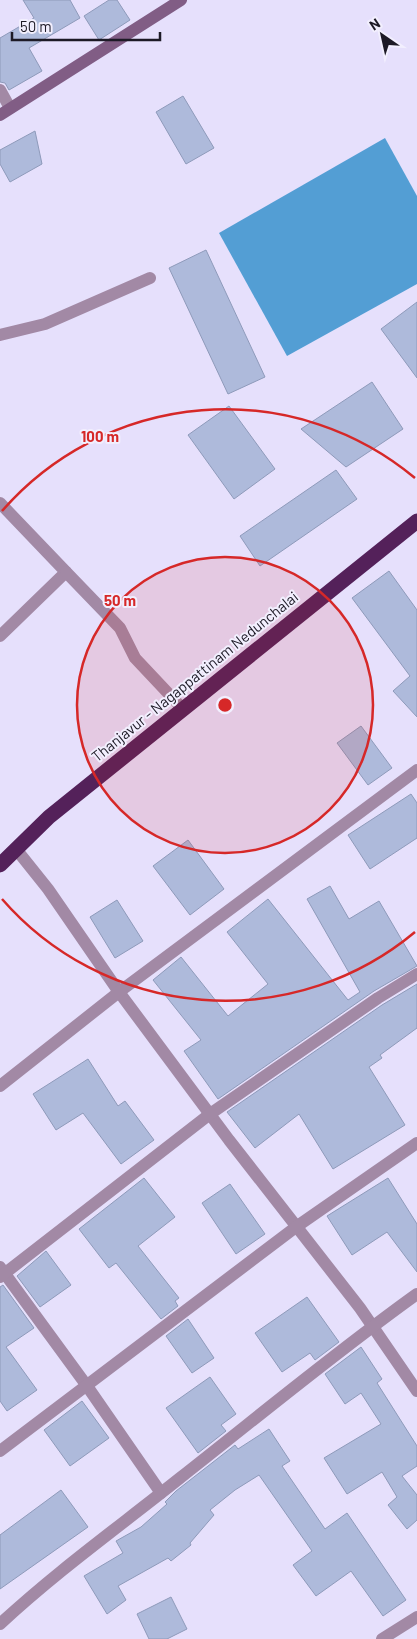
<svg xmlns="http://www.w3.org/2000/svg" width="417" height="1639" viewBox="0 0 417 1639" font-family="Barlow,sans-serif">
<rect width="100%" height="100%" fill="#e6e0fc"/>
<polygon fill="#539ed4" points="385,138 417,196 417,284 287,356 219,233"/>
<g fill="#aebadb" stroke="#8e9aba">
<polygon points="23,0 70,0 80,18 29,48 42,71 9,90 5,83 0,82 0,38 34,18"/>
<polygon points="109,0 117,0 130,20 99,40 84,16"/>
<polygon points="183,96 214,148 186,164 156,112"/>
<polygon points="35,131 42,164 10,182 0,164 0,150"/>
<polygon points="206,250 265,377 228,394 169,268"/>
<polygon points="417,302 417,378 381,329"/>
<polygon points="372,382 403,429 346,467 301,429"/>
<polygon points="229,406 275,469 234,499 188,435"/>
<polygon points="336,470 357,499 260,566 240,536"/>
<polygon points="389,571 417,610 417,717 393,691 410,676 352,598"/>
<polygon points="361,726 392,768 368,785 337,743"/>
<polygon points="411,794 417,803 417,838 370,869 348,835"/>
<polygon points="188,840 224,889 190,915 153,866"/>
<polygon points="330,886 349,919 379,901 417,966 374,991 218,1099 184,1051 201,1040 153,980 181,957 228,1016 268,984 227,932 268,899 348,1000 360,992 307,899"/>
<polygon points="117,900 143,941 115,958 90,917"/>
<polygon points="417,984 417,1028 380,1055 382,1058 369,1067 405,1125 333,1169 299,1114 255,1148 227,1112 382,1005"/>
<polygon points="88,1059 118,1106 125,1101 154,1140 121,1164 83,1113 56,1130 33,1094"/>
<polygon points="144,1178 175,1217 138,1246 179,1298 175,1301 178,1306 161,1319 116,1263 109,1268 79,1229"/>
<polygon points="388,1178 417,1224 417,1272 387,1232 352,1255 327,1216"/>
<polygon points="230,1184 265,1234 236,1254 202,1203"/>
<polygon points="46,1251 71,1285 40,1307 17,1276"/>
<polygon points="3,1285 34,1328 6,1347 37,1390 7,1411 0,1401 0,1287"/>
<polygon points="307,1297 339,1342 315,1360 310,1353 282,1372 255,1333"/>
<polygon points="188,1319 214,1358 192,1373 166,1336"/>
<polygon points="361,1347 382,1379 377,1383 417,1446 417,1466 402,1476 417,1495 417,1520 407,1529 388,1505 397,1497 382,1472 347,1494 324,1458 381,1424 361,1393 345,1404 325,1374"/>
<polygon points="210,1377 236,1414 221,1425 226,1431 198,1453 166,1408"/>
<polygon points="82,1401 109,1438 70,1466 44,1430"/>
<polygon points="269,1429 290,1461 282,1466 325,1529 347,1513 406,1600 383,1616 351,1571 316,1596 293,1565 312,1551 259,1475 235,1490 210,1510 214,1515 190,1543 191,1545 171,1561 168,1558 118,1586 126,1600 107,1614 84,1576 123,1553 116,1541 141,1527 167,1504 165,1502 176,1491 235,1445 238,1449"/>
<polygon points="61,1490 88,1527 0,1589 0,1535"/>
<polygon points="171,1597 187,1629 167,1639 149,1639 137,1614"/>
</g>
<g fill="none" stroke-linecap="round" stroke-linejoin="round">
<g stroke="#a289a5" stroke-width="12">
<polyline points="0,90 10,108"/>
<polyline points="0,335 45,324 150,278"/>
<polyline points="0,503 66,572 0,636"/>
<polyline points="66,572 120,628 135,658 183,709"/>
<polyline points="16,849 48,889 119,992 229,1140 360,1308 417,1391"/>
<polyline points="0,1086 119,992 417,770"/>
<polyline points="0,1267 87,1386 161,1493"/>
<polyline points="0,1277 210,1114 378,998 417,974"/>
<polyline points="0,1451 296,1227 417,1143"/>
<path d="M 0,1624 C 57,1571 120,1526 180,1478 C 259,1416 336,1352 417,1294"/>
<polyline points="382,1639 417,1617"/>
</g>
<polyline stroke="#815d85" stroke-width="12" points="0,115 181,0"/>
<polyline stroke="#54215a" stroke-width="15" points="0,865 49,817 417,521"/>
</g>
<circle cx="225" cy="705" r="148" fill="#d62828" fill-opacity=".12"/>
<g fill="none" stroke="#d62828" stroke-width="2.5">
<circle cx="225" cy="705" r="148"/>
<path d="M415 932A296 296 0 0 1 2 899M2 511A296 296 0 0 1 415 478"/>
</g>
<g text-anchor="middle" stroke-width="4" stroke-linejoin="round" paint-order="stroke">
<g font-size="15" fill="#1d1a26" stroke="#f2effe">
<text transform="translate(195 677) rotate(-39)" y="5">Thanjavur - Nagappattinam Nedunchalai</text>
</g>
</g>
<circle cx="225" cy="705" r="8" fill="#d62828" stroke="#f2effe" stroke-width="2.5"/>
<g font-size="15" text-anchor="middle" font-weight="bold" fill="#d62828" stroke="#f2effe" stroke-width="4" stroke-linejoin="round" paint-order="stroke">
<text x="100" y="442">100 m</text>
<text x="120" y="606">50 m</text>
</g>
<g transform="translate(382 35) rotate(326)" stroke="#f2effe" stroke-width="4" paint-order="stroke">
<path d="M0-4L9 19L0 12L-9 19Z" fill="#1d1a26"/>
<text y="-8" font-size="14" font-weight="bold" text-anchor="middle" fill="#1d1a26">N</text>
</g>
<path d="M12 32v8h148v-8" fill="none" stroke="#1d1a26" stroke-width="2.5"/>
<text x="20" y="32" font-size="15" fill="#1d1a26" stroke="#f2effe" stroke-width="4" paint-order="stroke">50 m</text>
</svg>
